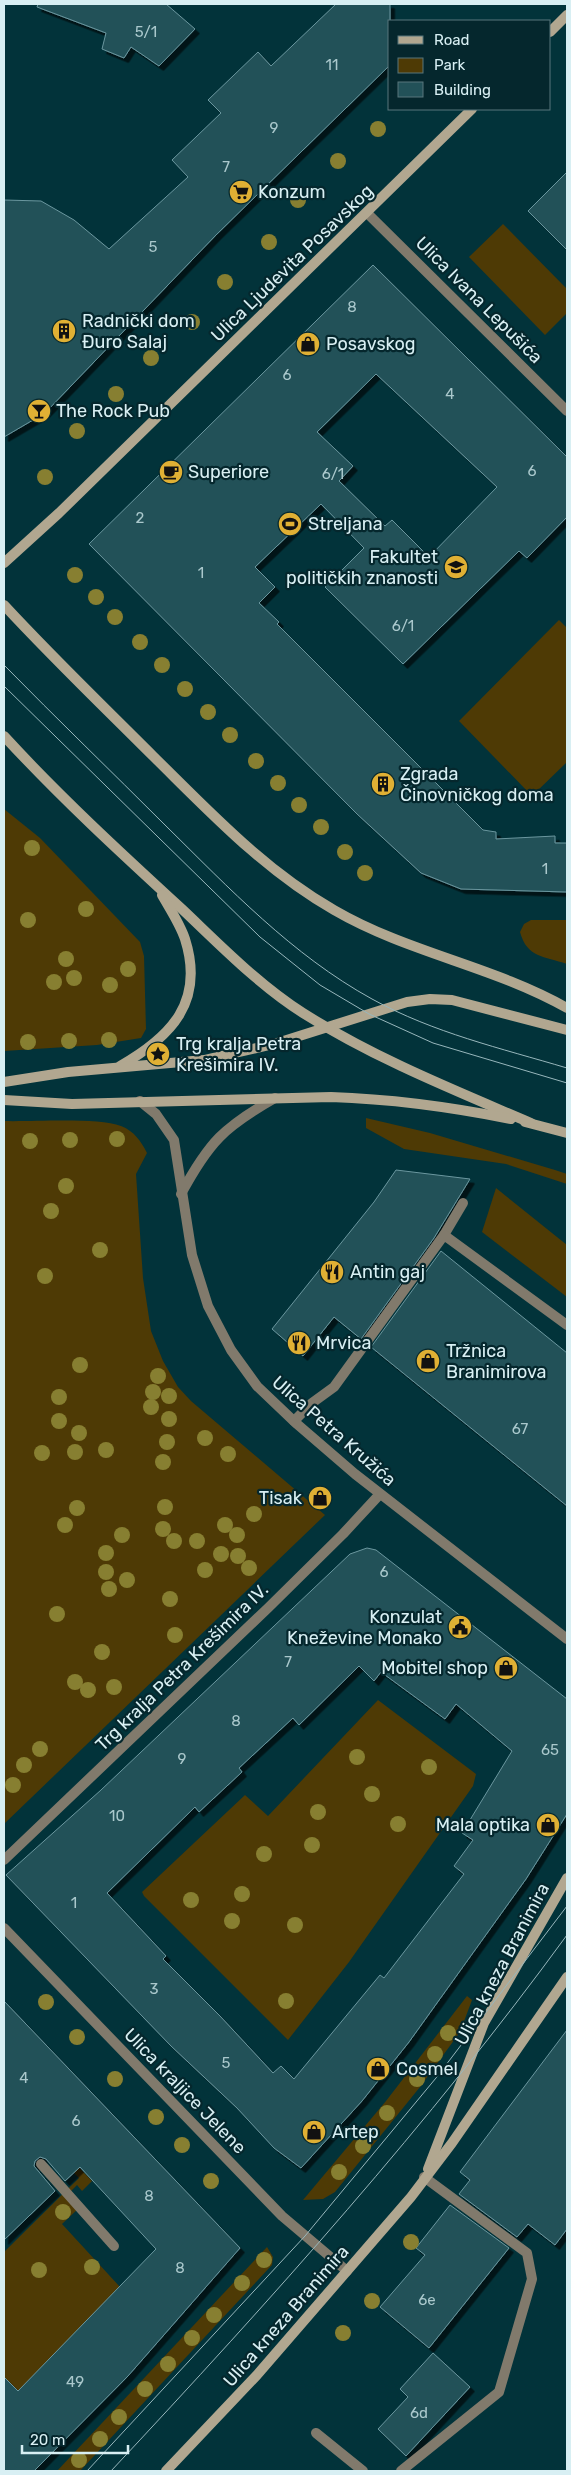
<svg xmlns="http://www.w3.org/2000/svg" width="571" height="2475" viewBox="0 0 571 2475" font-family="Rubik,sans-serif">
<defs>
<filter id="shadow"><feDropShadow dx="4.5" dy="4.5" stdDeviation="0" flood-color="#0009"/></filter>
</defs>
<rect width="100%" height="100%" fill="#02333a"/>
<g fill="#4e3a05">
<polygon points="503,224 567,289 567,313 545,335 469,257"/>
<polygon points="559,620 567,628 567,762 532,796 459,721"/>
<polygon points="4,809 40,838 140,942 144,956 146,1029 141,1038 97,1045 4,1051"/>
<path d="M 531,920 L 567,920 L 567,964 C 544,956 527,958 520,932 L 524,924 Z"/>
<polygon points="366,1118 430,1133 555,1170 567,1174 567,1184 506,1164 404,1149 366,1128"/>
<path d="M 4,1121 C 31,1122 98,1117 121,1126 C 134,1131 141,1141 147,1153 L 136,1174 L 143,1278 L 151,1331 L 163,1361 L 178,1387 L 191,1401 L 325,1515 L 4,1824 Z"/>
<polygon points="496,1188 567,1245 567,1297 482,1232"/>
<polygon points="378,1700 476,1774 473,1786 349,1962 288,2040 144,1896 142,1892 245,1795 268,1816"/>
<polygon points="467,1996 472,2000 460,2032 420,2087 335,2192 323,2199 303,2200 386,2101"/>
<polygon points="10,2108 24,2111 92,2181 82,2191 77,2185 67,2195 79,2208 62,2224 120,2287 22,2387 32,2405 9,2382 4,2386 4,2252 79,2178"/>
<polygon points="267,2247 273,2257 272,2265 80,2471 57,2471"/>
</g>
<g fill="#225158" stroke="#6b979f" fill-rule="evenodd" filter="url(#shadow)">
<polygon points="38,4 166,4 195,29 159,66 131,47 124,58 102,49 106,33 37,7"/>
<polygon points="336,4 390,4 390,65 216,235 45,413 4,437 4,200 41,201 74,220 109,249 188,177 172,160 221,113 208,100 258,52 271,66"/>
<polygon points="567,172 567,250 528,211"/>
<path d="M 373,265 L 567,457 L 567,517 L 527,558 L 519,551 L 403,664 L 325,587 L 364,548 L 321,504 L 255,567 L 275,587 L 259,603 L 279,622 L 277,624 L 483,830 L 496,832 L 496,839 L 555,836 L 555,843 L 567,843 L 567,892 L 461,889 L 421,873 L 357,814 L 89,544 ZM 376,374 L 497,487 L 429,557 L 392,520 L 385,526 L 339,481 L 353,466 L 317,432 Z"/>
<polygon points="396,1170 470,1179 434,1238 361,1339 334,1317 303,1356 272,1329 374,1202"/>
<polygon points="441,1251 567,1353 567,1506 371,1347"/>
<path d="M 367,1548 L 376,1550 L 567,1699 L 567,1814 L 526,1879 L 409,2042 L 362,2101 L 301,2168 L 274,2148 L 237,2108 L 171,2046 L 6,1875 L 101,1790 L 350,1554 ZM 359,1666 L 374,1681 L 381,1672 L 445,1719 L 456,1704 L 512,1751 L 462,1833 L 473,1840 L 454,1866 L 464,1874 L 384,1978 L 380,1975 L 294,2079 L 281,2066 L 273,2073 L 220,2016 L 163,1959 L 166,1956 L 107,1893 L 195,1807 L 199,1812 L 242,1772 L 239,1768 L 293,1718 L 299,1725 Z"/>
<polygon points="4,2001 240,2248 128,2376 34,2471 4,2471 4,2377 18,2391 156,2249 80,2167 65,2181 46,2159 40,2157 35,2161 34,2166 55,2191 4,2240"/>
<polygon points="567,2030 567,2229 555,2245 528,2224 517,2237 459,2194 470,2180 460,2172"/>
<polygon points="450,2205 509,2248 429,2348 380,2307 425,2255 416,2248"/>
<polygon points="433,2353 470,2387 406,2456 378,2429 408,2397 400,2389"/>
</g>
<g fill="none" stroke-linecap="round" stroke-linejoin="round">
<g stroke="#817a6c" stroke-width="10">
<path d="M 181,1194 C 209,1142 224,1127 275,1098"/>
<polyline points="444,1235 463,1203"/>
<polyline points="294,1421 312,1403 334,1387 444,1235 567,1325"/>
<polyline points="4,1860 268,1608 343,1534 380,1494"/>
<polyline points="41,2164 114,2246"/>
<polyline points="316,2433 363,2471"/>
<polyline points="401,2471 499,2392 532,2279 527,2253 424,2177"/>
</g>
<g stroke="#817a6c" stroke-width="10">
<polyline points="367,213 567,411"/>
<polyline points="140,1101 156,1114 174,1140 192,1255 208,1306 231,1350 257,1386 297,1424 355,1474 567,1639"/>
<polyline points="4,1928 282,2216 347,2271"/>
</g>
<g stroke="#b1a790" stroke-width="10">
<polyline points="550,32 567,15"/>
<polyline points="4,563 59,513 472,109"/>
<path d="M 4,605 C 52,657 103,706 153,756 C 210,812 264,870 334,910 C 408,953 493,966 567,1008"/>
<path d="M 4,736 C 60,797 122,854 183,910 C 221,946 259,985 303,1013 C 374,1058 454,1090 531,1123"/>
<path d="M 120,1066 C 171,1037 205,1002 185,939 C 180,924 170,909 162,895"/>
<polyline points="4,1082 68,1072 204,1060 274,1044 407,1002 430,999 452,1000 567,1030"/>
<path d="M 4,1100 L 72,1104 L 331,1097 C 392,1099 451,1107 511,1119"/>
<polyline points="525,1122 567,1133"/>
<polyline points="428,2169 484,2023 567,1878"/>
<polyline points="166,2471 257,2375 411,2197 452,2143 567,1977"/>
</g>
<g stroke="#98b7bc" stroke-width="1">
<path d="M 4,665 C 57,719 111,771 165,825 C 229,888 292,955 372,999 C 434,1033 500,1048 567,1068"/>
<polyline points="4,686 260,937 320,985 369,1014 433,1043 567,1083"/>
<polyline points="87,2471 305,2236 436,2078 567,1906"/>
<path d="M 111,2471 C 271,2300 429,2124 567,1935"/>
</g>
</g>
<g fill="#877f31">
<circle cx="378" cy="129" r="8"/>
<circle cx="338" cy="161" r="8"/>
<circle cx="298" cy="200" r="8"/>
<circle cx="269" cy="242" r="8"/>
<circle cx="225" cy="282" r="8"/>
<circle cx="192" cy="322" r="8"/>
<circle cx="151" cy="358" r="8"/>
<circle cx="116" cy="394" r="8"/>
<circle cx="77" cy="431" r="8"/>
<circle cx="45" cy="477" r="8"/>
<circle cx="75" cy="575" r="8"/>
<circle cx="96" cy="597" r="8"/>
<circle cx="115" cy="617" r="8"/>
<circle cx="140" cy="642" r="8"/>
<circle cx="162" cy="665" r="8"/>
<circle cx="185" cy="689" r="8"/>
<circle cx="208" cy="712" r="8"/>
<circle cx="230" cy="735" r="8"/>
<circle cx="256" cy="761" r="8"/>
<circle cx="278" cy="783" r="8"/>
<circle cx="299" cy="805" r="8"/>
<circle cx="321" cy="827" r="8"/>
<circle cx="32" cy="848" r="8"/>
<circle cx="345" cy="852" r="8"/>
<circle cx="365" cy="873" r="8"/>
<circle cx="86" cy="909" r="8"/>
<circle cx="28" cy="920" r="8"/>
<circle cx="66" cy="959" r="8"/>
<circle cx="128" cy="969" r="8"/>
<circle cx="74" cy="978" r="8"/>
<circle cx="54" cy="982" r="8"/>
<circle cx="110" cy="985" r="8"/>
<circle cx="109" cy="1040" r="8"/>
<circle cx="69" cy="1041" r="8"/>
<circle cx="28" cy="1042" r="8"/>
<circle cx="117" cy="1139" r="8"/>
<circle cx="70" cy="1140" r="8"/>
<circle cx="30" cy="1141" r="8"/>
<circle cx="66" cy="1186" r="8"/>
<circle cx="51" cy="1211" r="8"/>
<circle cx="100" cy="1250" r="8"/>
<circle cx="45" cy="1276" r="8"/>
<circle cx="80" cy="1365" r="8"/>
<circle cx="158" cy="1376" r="8"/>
<circle cx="153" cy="1392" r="8"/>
<circle cx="169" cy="1396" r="8"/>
<circle cx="59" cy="1397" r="8"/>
<circle cx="151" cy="1407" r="8"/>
<circle cx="169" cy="1419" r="8"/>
<circle cx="59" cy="1421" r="8"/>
<circle cx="79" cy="1433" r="8"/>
<circle cx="205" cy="1438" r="8"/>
<circle cx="167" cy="1442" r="8"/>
<circle cx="106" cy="1450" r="8"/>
<circle cx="75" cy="1452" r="8"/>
<circle cx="42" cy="1453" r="8"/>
<circle cx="228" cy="1454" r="8"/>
<circle cx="163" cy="1462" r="8"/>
<circle cx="165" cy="1507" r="8"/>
<circle cx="77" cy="1508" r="8"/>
<circle cx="254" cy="1514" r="8"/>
<circle cx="65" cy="1525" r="8"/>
<circle cx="225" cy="1525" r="8"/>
<circle cx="163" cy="1529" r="8"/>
<circle cx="122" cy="1535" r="8"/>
<circle cx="237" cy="1535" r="8"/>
<circle cx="174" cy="1541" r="8"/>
<circle cx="197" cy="1541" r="8"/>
<circle cx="106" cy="1553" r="8"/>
<circle cx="221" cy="1554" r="8"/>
<circle cx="238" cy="1556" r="8"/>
<circle cx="249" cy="1568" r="8"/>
<circle cx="205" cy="1570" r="8"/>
<circle cx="106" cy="1572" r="8"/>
<circle cx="127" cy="1580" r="8"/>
<circle cx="109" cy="1589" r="8"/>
<circle cx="170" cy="1599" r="8"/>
<circle cx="57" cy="1614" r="8"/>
<circle cx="175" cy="1635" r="8"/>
<circle cx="102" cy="1652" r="8"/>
<circle cx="75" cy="1682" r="8"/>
<circle cx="114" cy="1687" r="8"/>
<circle cx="88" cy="1690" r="8"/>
<circle cx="40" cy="1749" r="8"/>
<circle cx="357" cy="1757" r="8"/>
<circle cx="24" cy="1765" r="8"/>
<circle cx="429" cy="1767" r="8"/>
<circle cx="13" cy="1785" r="8"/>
<circle cx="372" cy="1794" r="8"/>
<circle cx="318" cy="1812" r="8"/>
<circle cx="398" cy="1824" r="8"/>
<circle cx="312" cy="1845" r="8"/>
<circle cx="264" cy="1854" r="8"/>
<circle cx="242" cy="1894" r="8"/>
<circle cx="191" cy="1900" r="8"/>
<circle cx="232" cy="1921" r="8"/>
<circle cx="295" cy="1925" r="8"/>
<circle cx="286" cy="2001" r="8"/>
<circle cx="46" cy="2002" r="8"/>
<circle cx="448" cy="2033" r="8"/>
<circle cx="77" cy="2037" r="8"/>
<circle cx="435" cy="2054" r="8"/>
<circle cx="115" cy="2079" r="8"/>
<circle cx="417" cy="2079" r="8"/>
<circle cx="387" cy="2113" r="8"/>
<circle cx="156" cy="2117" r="8"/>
<circle cx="182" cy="2145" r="8"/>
<circle cx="363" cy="2146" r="8"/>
<circle cx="339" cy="2172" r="8"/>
<circle cx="211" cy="2181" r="8"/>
<circle cx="63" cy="2212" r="8"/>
<circle cx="411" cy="2242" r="8"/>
<circle cx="264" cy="2260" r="8"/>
<circle cx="92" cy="2267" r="8"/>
<circle cx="39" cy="2270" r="8"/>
<circle cx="242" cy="2283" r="8"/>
<circle cx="372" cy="2301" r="8"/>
<circle cx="214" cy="2315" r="8"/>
<circle cx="343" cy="2333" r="8"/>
<circle cx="192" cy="2338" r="8"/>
<circle cx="168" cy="2364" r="8"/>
<circle cx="145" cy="2389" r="8"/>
<circle cx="119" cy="2417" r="8"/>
<circle cx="100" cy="2439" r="8"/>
<circle cx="79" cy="2460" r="8"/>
</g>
<defs>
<g id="supermarket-disc" transform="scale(1.25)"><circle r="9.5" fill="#e0b034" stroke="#05272d"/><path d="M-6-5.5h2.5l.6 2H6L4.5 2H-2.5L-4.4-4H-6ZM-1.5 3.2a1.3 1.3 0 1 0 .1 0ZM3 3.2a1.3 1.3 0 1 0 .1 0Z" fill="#111"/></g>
<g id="building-disc" transform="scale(1.25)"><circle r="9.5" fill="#e0b034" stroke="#05272d"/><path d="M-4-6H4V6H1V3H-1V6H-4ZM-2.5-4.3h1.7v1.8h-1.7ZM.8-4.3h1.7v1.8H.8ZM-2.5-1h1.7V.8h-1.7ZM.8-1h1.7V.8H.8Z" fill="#111"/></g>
<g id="shop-disc" transform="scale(1.25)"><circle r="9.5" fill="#e0b034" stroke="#05272d"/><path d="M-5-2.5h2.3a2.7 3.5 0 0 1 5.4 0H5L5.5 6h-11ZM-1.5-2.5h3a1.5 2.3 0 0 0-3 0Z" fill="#111"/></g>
<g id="bar-disc" transform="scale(1.25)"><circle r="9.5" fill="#e0b034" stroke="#05272d"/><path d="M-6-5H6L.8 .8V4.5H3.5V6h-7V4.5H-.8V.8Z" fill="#111"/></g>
<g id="cafe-disc" transform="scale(1.25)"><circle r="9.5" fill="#e0b034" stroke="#05272d"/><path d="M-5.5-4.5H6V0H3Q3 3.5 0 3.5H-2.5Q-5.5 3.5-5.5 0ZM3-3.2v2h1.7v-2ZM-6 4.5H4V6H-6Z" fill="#111"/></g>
<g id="stadium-disc" transform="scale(1.25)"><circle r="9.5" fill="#e0b034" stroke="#05272d"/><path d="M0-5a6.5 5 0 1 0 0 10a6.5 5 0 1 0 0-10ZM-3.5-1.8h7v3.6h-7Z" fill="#111"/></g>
<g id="university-disc" transform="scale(1.25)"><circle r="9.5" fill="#e0b034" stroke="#05272d"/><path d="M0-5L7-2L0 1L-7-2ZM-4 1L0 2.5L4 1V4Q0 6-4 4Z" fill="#111"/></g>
<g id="sight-disc" transform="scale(1.25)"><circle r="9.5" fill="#e0b034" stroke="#05272d"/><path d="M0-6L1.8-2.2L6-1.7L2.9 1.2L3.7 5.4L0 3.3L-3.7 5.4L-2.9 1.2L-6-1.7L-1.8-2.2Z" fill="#111"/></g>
<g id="restaurant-disc" transform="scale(1.25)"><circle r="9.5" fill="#e0b034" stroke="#05272d"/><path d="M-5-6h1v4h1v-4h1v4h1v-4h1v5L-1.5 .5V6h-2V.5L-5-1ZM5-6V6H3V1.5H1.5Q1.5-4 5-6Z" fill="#111"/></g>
<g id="civic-disc" transform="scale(1.25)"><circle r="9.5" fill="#e0b034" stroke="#05272d"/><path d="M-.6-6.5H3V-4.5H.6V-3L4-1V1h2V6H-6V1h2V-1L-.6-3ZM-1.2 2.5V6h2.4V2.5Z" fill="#111"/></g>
</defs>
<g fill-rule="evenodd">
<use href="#supermarket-disc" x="241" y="192"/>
<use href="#building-disc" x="64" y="331"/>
<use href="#shop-disc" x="308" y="344"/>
<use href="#bar-disc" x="39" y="411"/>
<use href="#cafe-disc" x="171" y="472"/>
<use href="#stadium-disc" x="290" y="524"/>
<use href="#university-disc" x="456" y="567"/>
<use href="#building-disc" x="383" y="784"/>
<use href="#sight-disc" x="158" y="1054"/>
<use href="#restaurant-disc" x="332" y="1272"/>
<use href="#restaurant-disc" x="299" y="1343"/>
<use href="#shop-disc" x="428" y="1361"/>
<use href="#shop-disc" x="320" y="1498"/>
<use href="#civic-disc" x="460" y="1627"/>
<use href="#shop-disc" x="506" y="1668"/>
<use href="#shop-disc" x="548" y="1825"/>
<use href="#shop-disc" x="378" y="2069"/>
<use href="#shop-disc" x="314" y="2132"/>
</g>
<g text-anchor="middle" stroke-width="4.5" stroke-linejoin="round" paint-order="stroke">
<g font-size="15" fill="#aac8cc">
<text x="146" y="37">5/1</text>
<text x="332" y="70">11</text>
<text x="274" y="133">9</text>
<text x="226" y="172">7</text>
<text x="153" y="252">5</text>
<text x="352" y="312">8</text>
<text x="287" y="380">6</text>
<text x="450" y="399">4</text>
<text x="532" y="476">6</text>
<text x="333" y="479">6/1</text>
<text x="140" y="523">2</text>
<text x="201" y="578">1</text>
<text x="403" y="631">6/1</text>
<text x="545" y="874">1</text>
<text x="520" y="1434">67</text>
<text x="384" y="1577">6</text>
<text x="288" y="1667">7</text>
<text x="236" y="1726">8</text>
<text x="550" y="1755">65</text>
<text x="182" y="1764">9</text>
<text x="117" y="1821">10</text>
<text x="74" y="1908">1</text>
<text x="154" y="1994">3</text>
<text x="226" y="2068">5</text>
<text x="24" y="2083">4</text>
<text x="76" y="2126">6</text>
<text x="149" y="2201">8</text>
<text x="180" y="2273">8</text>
<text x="427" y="2305">6e</text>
<text x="75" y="2387">49</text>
<text x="419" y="2418">6d</text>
</g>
<g font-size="18" fill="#d8eff3" stroke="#05272d" text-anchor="start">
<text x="258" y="198">Konzum</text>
<text x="82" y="327">Radnički dom<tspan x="82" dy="21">Đuro Salaj</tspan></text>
<text x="326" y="350">Posavskog</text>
<text x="56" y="417">The Rock Pub</text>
<text x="188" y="478">Superiore</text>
<text x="308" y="530">Streljana</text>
<text x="438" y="563" text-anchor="end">Fakultet<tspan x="438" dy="21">političkih znanosti</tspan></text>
<text x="400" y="780">Zgrada<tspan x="400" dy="21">Činovničkog doma</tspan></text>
<text x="176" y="1050">Trg kralja Petra<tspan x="176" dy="21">Krešimira IV.</tspan></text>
<text x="350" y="1278">Antin gaj</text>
<text x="316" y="1349">Mrvica</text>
<text x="446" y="1357">Tržnica<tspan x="446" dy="21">Branimirova</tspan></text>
<text x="302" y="1504" text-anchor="end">Tisak</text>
<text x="442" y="1623" text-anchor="end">Konzulat<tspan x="442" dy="21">Kneževine Monako</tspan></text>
<text x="488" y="1674" text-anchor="end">Mobitel shop</text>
<text x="530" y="1831" text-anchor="end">Mala optika</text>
<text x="396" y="2075">Cosmel</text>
<text x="332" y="2138">Artep</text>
</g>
<g font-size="18" fill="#d8eff3" stroke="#05272d">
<text transform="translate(292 263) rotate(-44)" y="6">Ulica Ljudevita Posavskog</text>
<text transform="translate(479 300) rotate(45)" y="6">Ulica Ivana Lepušića</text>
<text transform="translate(334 1431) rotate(41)" y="6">Ulica Petra Kružića</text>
<text transform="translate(182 1667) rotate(-44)" y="6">Trg kralja Petra Krešimira IV.</text>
<text transform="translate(502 1964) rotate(-62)" y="6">Ulica kneza Branimira</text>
<text transform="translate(185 2091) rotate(46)" y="6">Ulica kraljice Jelene</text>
<text transform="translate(286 2316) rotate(-49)" y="6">Ulica kneza Branimira</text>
</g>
</g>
<rect width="571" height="2475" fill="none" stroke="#d8eff3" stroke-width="10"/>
<rect x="388" y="20" width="162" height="90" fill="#05272d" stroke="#59777c"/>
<rect x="398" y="36" width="25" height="8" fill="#b1a790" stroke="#59777c"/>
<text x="434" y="45" font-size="15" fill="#d8eff3">Road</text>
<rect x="398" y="58" width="25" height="15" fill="#4e3a05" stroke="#59777c"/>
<text x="434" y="70" font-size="15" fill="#d8eff3">Park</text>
<rect x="398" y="82" width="25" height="15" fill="#225158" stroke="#59777c"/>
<text x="434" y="95" font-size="15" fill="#d8eff3">Building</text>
<path d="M22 2445v8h106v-8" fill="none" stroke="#d8eff3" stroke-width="2.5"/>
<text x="30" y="2445" font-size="15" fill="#d8eff3" stroke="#05272d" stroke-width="4" paint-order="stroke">20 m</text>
</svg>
